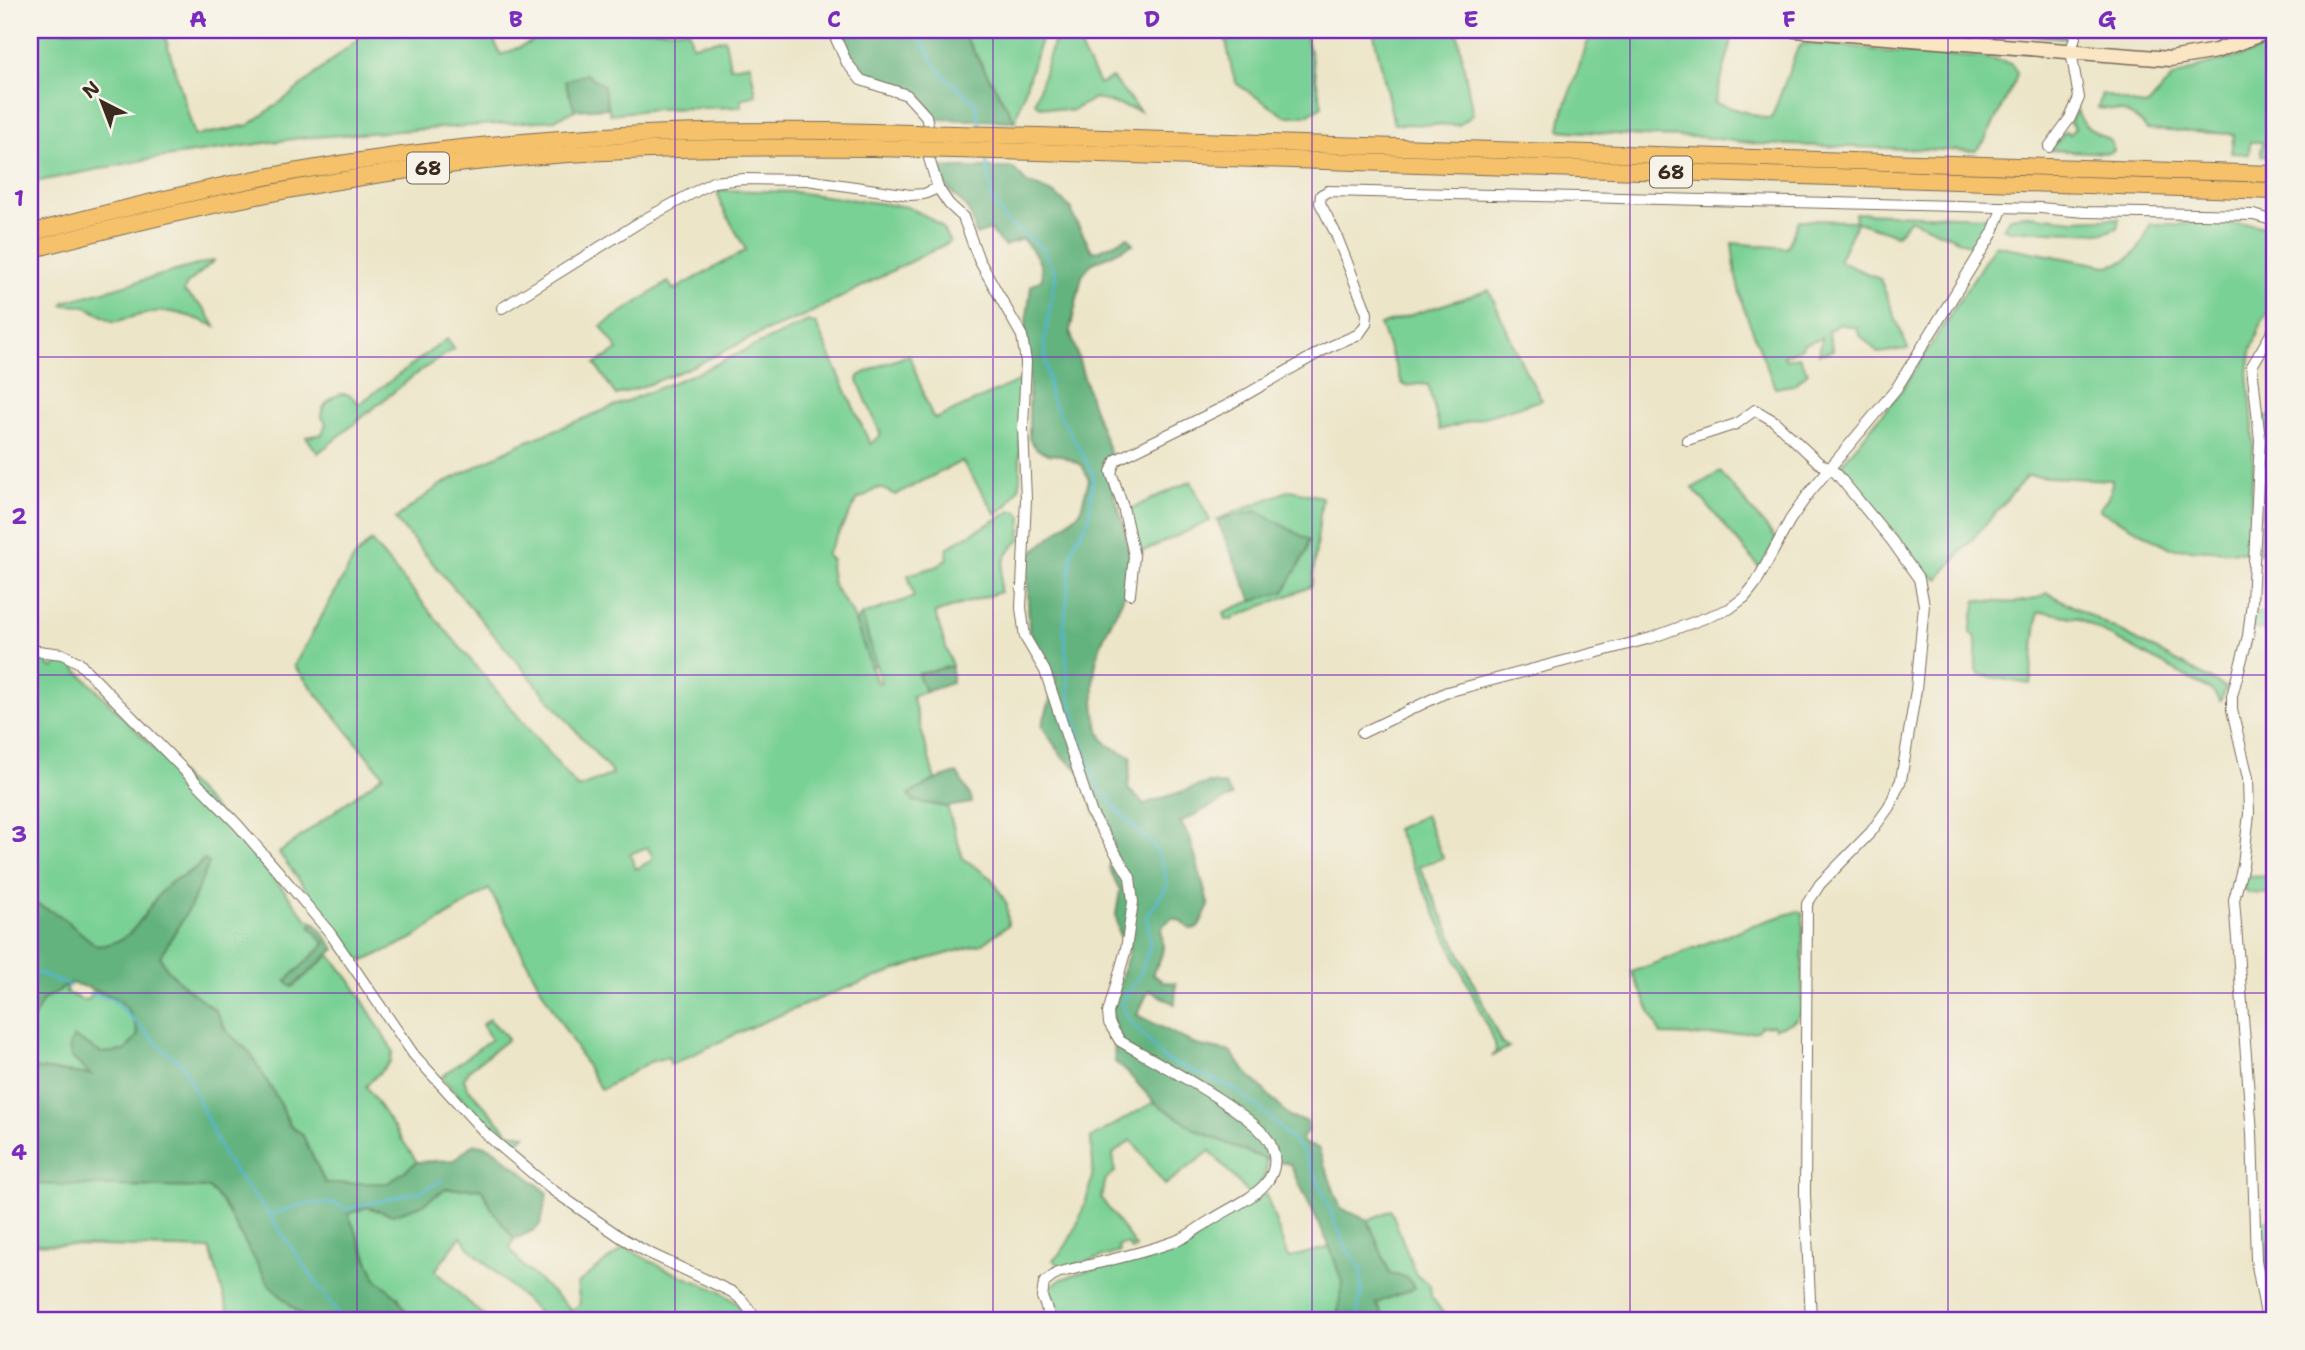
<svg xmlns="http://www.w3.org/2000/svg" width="2305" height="1350" viewBox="0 0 2305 1350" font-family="'Shantell Sans',sans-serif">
<rect width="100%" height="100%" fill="#f7f3e8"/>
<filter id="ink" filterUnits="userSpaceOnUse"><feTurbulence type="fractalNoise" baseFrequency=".0143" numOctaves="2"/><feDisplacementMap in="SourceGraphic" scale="14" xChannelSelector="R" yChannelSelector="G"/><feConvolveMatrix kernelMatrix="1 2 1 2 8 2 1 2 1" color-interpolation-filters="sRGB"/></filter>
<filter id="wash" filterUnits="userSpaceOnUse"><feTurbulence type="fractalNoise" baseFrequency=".00686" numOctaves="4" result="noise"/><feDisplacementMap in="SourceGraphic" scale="28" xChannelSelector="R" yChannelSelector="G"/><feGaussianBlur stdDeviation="1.57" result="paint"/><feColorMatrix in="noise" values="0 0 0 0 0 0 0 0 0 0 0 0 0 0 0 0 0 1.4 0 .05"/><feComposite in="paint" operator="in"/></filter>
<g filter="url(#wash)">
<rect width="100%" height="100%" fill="#ece5c8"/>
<g fill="#7ad195" stroke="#5a7e5a" stroke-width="2" fill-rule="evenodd">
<polygon points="30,30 163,30 195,136 249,125 290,95 369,30 489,30 501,55 529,43 548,30 689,30 692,45 725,39 730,67 750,64 756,95 741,99 741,107 657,109 610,114 603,85 565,81 575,110 554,120 300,138 144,160 30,183"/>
<polygon points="961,30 1044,30 1015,121"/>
<polygon points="1057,30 1071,30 1099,84 1112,78 1140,111 1095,98 1071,111 1038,106 1035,102"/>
<polygon points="1224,30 1305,30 1322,106 1305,116 1285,116 1237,84 1232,71"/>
<polygon points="1373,30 1457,30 1473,115 1459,125 1394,124"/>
<path d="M 1592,30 L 1648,30 L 1728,36 L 1732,39 L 1715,103 L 1765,118 L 1771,118 L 1773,114 L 1797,50 L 1802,44 C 1823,44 1843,46 1864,48 C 1874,49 1881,53 1891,52 L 1986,58 L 2011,64 L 2017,72 L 2015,81 L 1984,142 L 1975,151 L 1757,144 L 1703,137 L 1642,136 L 1559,130 L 1561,118 Z"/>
<polygon points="1972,30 2070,30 2067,38"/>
<path d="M 2275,41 L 2275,156 L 2261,155 L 2262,142 L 2250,142 L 2249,154 L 2231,153 L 2234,134 L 2147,130 C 2135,112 2119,110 2098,108 L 2102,94 L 2143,106 L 2148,105 L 2172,78 L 2202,66 L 2253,53 Z"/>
<path d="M 2077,110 C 2082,128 2096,132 2111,141 L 2114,151 L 2109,153 L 2051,150 L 2065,132 L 2070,134 L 2075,128 L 2070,123 Z"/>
<path d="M 723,190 L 794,192 L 908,207 L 928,217 L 941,226 L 950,242 C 904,264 858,289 812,312 C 796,320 779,325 763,332 C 715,356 668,380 616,395 L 595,364 L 618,350 L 601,326 L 668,282 L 674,290 L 746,250 L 720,203 L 718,192 Z"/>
<polygon points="1855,213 1988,217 1987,231 1976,248 1910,219 1897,235 1857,222 1839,261 1880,279 1908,349 1878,353 1859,334 1857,328 1840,324 1828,331 1833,350 1819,354 1822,338 1803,344 1802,348 1784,356 1786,360 1799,357 1808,373 1793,385 1775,388 1743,306 1736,277 1732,243 1787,248 1799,220 1856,221"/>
<polygon points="2027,215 2074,220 2119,218 2117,228 2104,233 2021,230 2011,231 2003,228 2010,217"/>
<path d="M 2183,223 L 2252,224 L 2263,227 L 2275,234 L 2275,304 L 2263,319 L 2251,352 L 2248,372 L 2253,426 L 2253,466 L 2247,552 L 2171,548 L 2099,510 L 2111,493 L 2112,480 L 2027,476 L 1938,579 L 1921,568 L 1897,535 L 1845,476 L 1842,469 L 1844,461 L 1901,391 L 1995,245 L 2107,266 C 2134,262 2142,248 2150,224 L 2171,224 L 2176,226 Z"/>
<path d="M 215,260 L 186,285 L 184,292 L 204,308 L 215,326 C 169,306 161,309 114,322 L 85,306 L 63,305 L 64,302 Z"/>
<polygon points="1489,290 1524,368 1542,400 1440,430 1428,385 1420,384 1406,386 1402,383 1380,325"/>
<path d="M 808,321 L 816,324 L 870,444 L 881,435 L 858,381 L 859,376 L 879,366 L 909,355 L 932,416 L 936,419 L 1020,380 L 1020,486 L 1007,506 L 996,514 L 962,461 L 895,495 C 870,481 878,493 858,499 L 826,555 L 832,560 L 830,566 L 833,585 L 852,613 L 877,683 L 881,683 L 862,615 L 914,597 L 908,575 L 938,566 L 948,558 L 947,549 L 954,543 L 1012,511 L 1016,511 L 1022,516 L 1020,540 C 1001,556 1001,568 1000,592 L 935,613 L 952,666 L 918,674 L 925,692 L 912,696 L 935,780 L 910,794 L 914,801 L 947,807 L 963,858 L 992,879 L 999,890 L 1007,905 L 1008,925 L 982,944 L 928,959 L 838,991 L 751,1027 L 671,1065 L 668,1057 L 650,1062 L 601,1090 L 540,987 L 489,889 L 411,939 L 364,961 L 357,957 L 279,853 L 383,775 L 294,666 L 354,558 L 371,541 L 578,788 L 613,774 L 395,519 L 440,485 L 518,445 L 701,371 ZM 647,847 L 652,855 L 652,860 L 636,869 L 630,854 Z"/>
<path d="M 447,339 L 454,349 L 417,373 L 318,453 L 306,437 L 322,434 L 326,423 L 321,416 C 322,404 337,389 351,396 C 352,396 358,403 359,404 Z"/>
<polygon points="2269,416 2275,417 2275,479 2264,475 2263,418"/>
<polygon points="1720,472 1776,539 1760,568 1693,488"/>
<polygon points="1191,481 1210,521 1146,550 1138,551 1128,510"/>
<polygon points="1290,490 1322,497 1312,584 1310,587 1235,617 1232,620 1226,619 1224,612 1252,601 1257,511 1218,519"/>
<polygon points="2264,491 2275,491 2275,554 2259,554"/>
<path d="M 2048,593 L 2227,688 L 2220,701 L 2211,690 L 2077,618 L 2045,612 L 2038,613 L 2030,684 L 1979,675 C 1972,662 1979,649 1975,636 L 1970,633 L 1976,600 C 2000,602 2026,606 2048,593 Z"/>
<polygon points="2254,613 2275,613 2275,629 2253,629"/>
<path d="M 49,661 L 49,666 L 53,668 L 59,662 L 70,663 L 236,831 L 307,919 L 315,923 L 310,926 L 325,944 L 286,981 L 293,987 L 330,955 L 351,981 L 393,1051 L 390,1062 L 366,1086 L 417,1162 L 388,1183 L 325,1183 L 302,1134 L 290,1125 L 280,1103 L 245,1048 L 226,1031 L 216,1011 L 184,986 L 167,969 L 160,956 L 209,863 L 203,859 C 193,873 185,872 173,881 C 142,904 142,943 97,946 L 59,915 L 30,901 L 30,662 Z"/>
<polygon points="1425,815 1443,858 1419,866 1502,1044 1509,1047 1493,1055 1496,1050 1495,1043 1396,829"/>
<polygon points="2275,876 2275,894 2250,893 2242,888 2246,877"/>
<path d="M 1798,911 L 1803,914 L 1802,1010 C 1798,1023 1787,1024 1775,1028 L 1772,1025 L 1761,1026 L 1757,1031 L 1711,1036 L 1661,1035 L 1632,972 L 1753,925 Z"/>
<path d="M 67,986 L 66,993 L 83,1000 L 89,999 L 92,991 C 121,996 132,1006 138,1035 L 125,1051 L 101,1053 L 74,1037 L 93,1075 L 30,1068 L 30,1020 L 32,1020 L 43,1000 Z"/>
<path d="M 489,1019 L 507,1037 L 507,1040 L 470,1069 L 464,1079 L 467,1087 L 509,1133 L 526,1135 C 519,1142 512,1146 502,1141 L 441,1077 L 491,1039 L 482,1025 Z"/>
<path d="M 1154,1102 L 1195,1129 L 1266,1159 C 1268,1176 1262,1183 1249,1194 L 1210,1151 L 1165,1185 L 1131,1140 L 1113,1154 L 1115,1172 L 1106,1179 L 1101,1198 L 1136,1247 L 1132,1250 L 1127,1244 L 1118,1246 L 1120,1252 L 1063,1268 L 1053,1260 C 1073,1245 1092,1191 1093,1166 C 1093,1157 1091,1147 1091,1138 Z"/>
<polygon points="30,1184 209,1188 222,1202 270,1286 307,1320 231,1320 210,1249 30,1244"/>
<path d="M 481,1188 L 492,1209 L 514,1239 L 510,1248 L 522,1265 L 572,1310 L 580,1304 L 577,1284 L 625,1247 C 639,1255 653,1263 668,1270 C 697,1284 733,1289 750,1320 L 547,1320 L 471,1250 L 461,1236 L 435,1271 L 488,1320 L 410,1320 L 398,1297 L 376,1279 L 348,1214 L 367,1207 L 393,1215 L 421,1205 L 446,1189 Z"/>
<polygon points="1266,1194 1288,1258 1330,1247 1343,1282 1337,1320 1059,1320 1050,1295 1051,1286 1062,1279 1085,1271 1175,1248 1217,1220"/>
<polygon points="1391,1210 1416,1275 1430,1285 1431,1296 1448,1320 1385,1320 1376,1303 1414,1288 1407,1278 1390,1274 1368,1220"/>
<polygon points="2275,1218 2275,1320 2272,1320 2259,1254 2258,1223"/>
</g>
<g fill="#63b37e" stroke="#4f6e4e" stroke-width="2">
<path d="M 838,30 L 961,30 L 1015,121 L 935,119 C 913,70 894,94 861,68 C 849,60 844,42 838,30 Z"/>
<polygon points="586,74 603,85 608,108 575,110 565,81"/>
<path d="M 942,168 L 1013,168 L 1026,182 L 1055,194 L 1072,209 L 1073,216 L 1092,251 L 1100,250 L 1128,237 L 1133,244 L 1091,264 L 1082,276 L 1070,331 L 1092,404 L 1111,455 L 1102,461 C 1113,490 1134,545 1129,576 C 1126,602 1106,625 1099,650 C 1092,671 1090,727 1107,744 C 1113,749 1124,753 1131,756 L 1128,789 L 1144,804 L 1208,783 L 1225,785 L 1232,796 L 1180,822 L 1190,838 L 1209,906 L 1198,928 L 1190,929 L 1181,921 L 1173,918 C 1152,930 1167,936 1162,953 C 1161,960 1155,968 1152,974 L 1164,982 L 1176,983 L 1175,1004 L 1149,990 L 1137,1015 L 1196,1045 L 1231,1052 L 1244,1070 L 1291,1118 L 1307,1121 L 1308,1130 L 1301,1140 L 1307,1145 L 1318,1148 L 1341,1209 L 1368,1220 L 1390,1274 L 1407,1278 L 1415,1288 L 1376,1303 L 1385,1320 L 1337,1320 L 1342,1282 L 1330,1247 L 1290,1164 L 1266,1159 L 1239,1149 L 1195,1129 L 1154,1102 L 1127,1072 L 1115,1062 L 1112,1010 L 1130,948 L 1119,934 L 1116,915 L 1120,890 L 1109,868 L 1114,843 L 1095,813 L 1082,773 L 1061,755 L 1042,726 L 1056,680 L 1029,631 L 1027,557 L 1080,512 L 1089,480 L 1082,465 L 1060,455 L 1048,454 L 1037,449 L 1029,439 L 1029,360 L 1025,332 L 1031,286 L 1042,279 C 1043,262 1034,251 1022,239 L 1004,246 L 990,230 L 976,235 C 974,227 973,219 969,212 C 961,197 938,188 942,168 Z"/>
<polygon points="1257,511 1309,540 1307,551 1284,592 1252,601 1217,520"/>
<polygon points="862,615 876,664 871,667 855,622"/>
<polygon points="952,666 952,683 925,692 918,674"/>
<polygon points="957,773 971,797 972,803 947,807 914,801 909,794 935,780"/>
<path d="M 205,860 L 209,863 L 190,907 L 160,957 L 167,969 L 184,986 L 216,1011 L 226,1031 L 250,1053 L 280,1103 L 289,1125 L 302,1134 L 325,1183 L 388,1183 L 417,1162 L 454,1160 L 474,1143 L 492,1148 L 548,1193 C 538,1225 549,1226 514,1239 L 492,1209 L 481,1188 L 446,1189 L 421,1205 L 393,1215 L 367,1207 L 348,1214 L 376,1279 L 398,1297 L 410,1320 L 307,1320 L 270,1286 L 222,1202 L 209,1188 L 30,1184 L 30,1068 L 91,1075 L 71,1057 L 69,1046 L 74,1037 L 101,1053 L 125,1051 L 138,1035 C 129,995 107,993 71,983 L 43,1000 L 32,1021 L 30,1020 L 30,901 L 59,915 L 97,946 C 142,943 143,903 173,881 C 179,877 187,876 193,871 C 197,868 200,863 205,860 Z"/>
<polygon points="315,923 335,949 292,987 286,981 325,944 310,926"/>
</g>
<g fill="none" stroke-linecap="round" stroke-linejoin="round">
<g stroke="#52b7d1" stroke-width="2.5">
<polyline points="914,30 943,75 975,102 981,128"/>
<polyline points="986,155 992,199 1007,223 1042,247 1056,275 1044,342 1050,397 1093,473 1089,520 1073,546 1064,626 1069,692 1079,735 1098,787 1125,818 1153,846 1164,866 1167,886 1147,917 1150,945 1140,975 1121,1003 1128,1018 1164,1059 1233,1088 1266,1114 1301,1149 1318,1181 1345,1246 1361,1269 1361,1296 1356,1320"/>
<polyline points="30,970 70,986"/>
<polyline points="89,994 111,998 161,1047 183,1065 225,1159 269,1215 342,1320"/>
<polyline points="269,1215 304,1204 333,1203 348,1209 424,1190 442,1180"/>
</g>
</g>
</g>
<g filter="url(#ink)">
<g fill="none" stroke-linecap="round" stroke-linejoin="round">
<g stroke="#796b5a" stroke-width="12">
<g id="minor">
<path d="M 832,30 L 847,63 L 861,80 L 907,95 L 926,116 L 928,125 L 928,155 L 938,188 L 949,204 L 963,217 L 979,260 L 1022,336 L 1026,362 L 1023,428 L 1026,499 L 1021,608 L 1025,637 L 1045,671 L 1092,814 L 1130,877 L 1133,902 L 1126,949 L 1108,1013 L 1109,1023 L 1120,1041 C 1152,1060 1255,1113 1270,1143 C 1290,1185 1239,1202 1213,1219 C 1200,1226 1190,1236 1176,1241 C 1138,1255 1096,1263 1057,1273 L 1044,1283 L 1042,1297 L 1051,1320"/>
<polyline points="2049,147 2070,118 2079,98 2071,51 2077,30"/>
<polyline points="502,308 645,219 713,182 744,179 807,180 910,195 924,194 938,188"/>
<polyline points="1687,440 1736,424 1755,410 1774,421 1819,463 1836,473 1892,541 1919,579 1924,605 1916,690 1901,780 1889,807 1871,832 1820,884 1807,904 1805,1195 1811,1320"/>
<polyline points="1130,594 1134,556 1123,507 1111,472 1116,460 1228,405 1327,348 1359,334 1366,324 1367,313 1335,232 1320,203 1321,195 1328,191 2040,208 2085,212 2254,215 2275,221"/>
<polyline points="30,650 62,654 78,662 237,824 277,870 330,933 414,1055 487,1135 551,1189 622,1238 647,1252 732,1292 742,1300 757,1320"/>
<polyline points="1362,733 1447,692 1651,638 1729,609 1745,597 1756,583 1790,520 1809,493 1896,389 1992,234 2003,207"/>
<polyline points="2267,1320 2256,1260 2252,1133 2234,900 2243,865 2249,814 2248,778 2232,710 2232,696 2248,636 2252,602 2260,440 2252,366 2275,327"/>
</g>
</g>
<g stroke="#796b5a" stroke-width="17">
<polyline id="secondary" points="1795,30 2170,59 2216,51 2271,30"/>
</g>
<g stroke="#796b5a" stroke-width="18">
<g id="trunk">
<polyline points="1039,136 2275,174"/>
<polyline points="1038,152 2275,191"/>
<path d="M 30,233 C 116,210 204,188 292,172 C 484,138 678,127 872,132"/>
<path d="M 30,250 C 176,210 325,178 475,162 C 607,148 739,146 872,148"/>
</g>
</g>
<use href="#minor" stroke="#fff" stroke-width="10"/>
<use href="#secondary" stroke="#fbe6c4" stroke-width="14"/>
<use href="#trunk" stroke="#f5c16b" stroke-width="16"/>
<g stroke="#796b5a" stroke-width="18" stroke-linecap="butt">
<g id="trunk-bridge">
<polyline points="872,132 1039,136"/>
<polyline points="872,148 1038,152"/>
</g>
</g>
<use href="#trunk-bridge" stroke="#f5c16b" stroke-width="16"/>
</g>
</g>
<path fill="none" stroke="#7b2cbf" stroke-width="2" stroke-opacity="0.55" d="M 357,30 L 357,1320M 675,30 L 675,1320M 993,30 L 993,1320M 1312,30 L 1312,1320M 1630,30 L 1630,1320M 1948,30 L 1948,1320M 30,357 L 2275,357M 30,675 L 2275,675M 30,993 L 2275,993"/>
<g text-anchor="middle" stroke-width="7" stroke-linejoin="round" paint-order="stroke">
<g fill="#f7f3e8" stroke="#73665b" stroke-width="2">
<rect x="407" y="152.5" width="42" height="31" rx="5"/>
<rect x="1650" y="156.5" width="42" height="31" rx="5"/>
</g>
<g font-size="19" font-weight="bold" fill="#3b2a1e">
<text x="428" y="175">68</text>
<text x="1671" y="179">68</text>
</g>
</g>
<rect width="2305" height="1350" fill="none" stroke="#f7f3e8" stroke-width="77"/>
<g transform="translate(102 102) rotate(318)" stroke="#f7f3e8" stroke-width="5" paint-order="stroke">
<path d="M0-5L12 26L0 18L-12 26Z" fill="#3b2a1e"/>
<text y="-10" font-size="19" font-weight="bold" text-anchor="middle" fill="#3b2a1e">N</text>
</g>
<rect x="38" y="38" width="2228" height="1274" fill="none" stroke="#7b2cbf" stroke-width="2.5"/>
<g font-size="23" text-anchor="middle" font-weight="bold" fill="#7b2cbf">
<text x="198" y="27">A</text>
<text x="516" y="27">B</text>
<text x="834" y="27">C</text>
<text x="1152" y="27">D</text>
<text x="1471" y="27">E</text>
<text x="1789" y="27">F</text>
<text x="2107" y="27">G</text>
<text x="19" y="206">1</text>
<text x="19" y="524">2</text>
<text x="19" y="842">3</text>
<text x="19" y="1160">4</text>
</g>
</svg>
